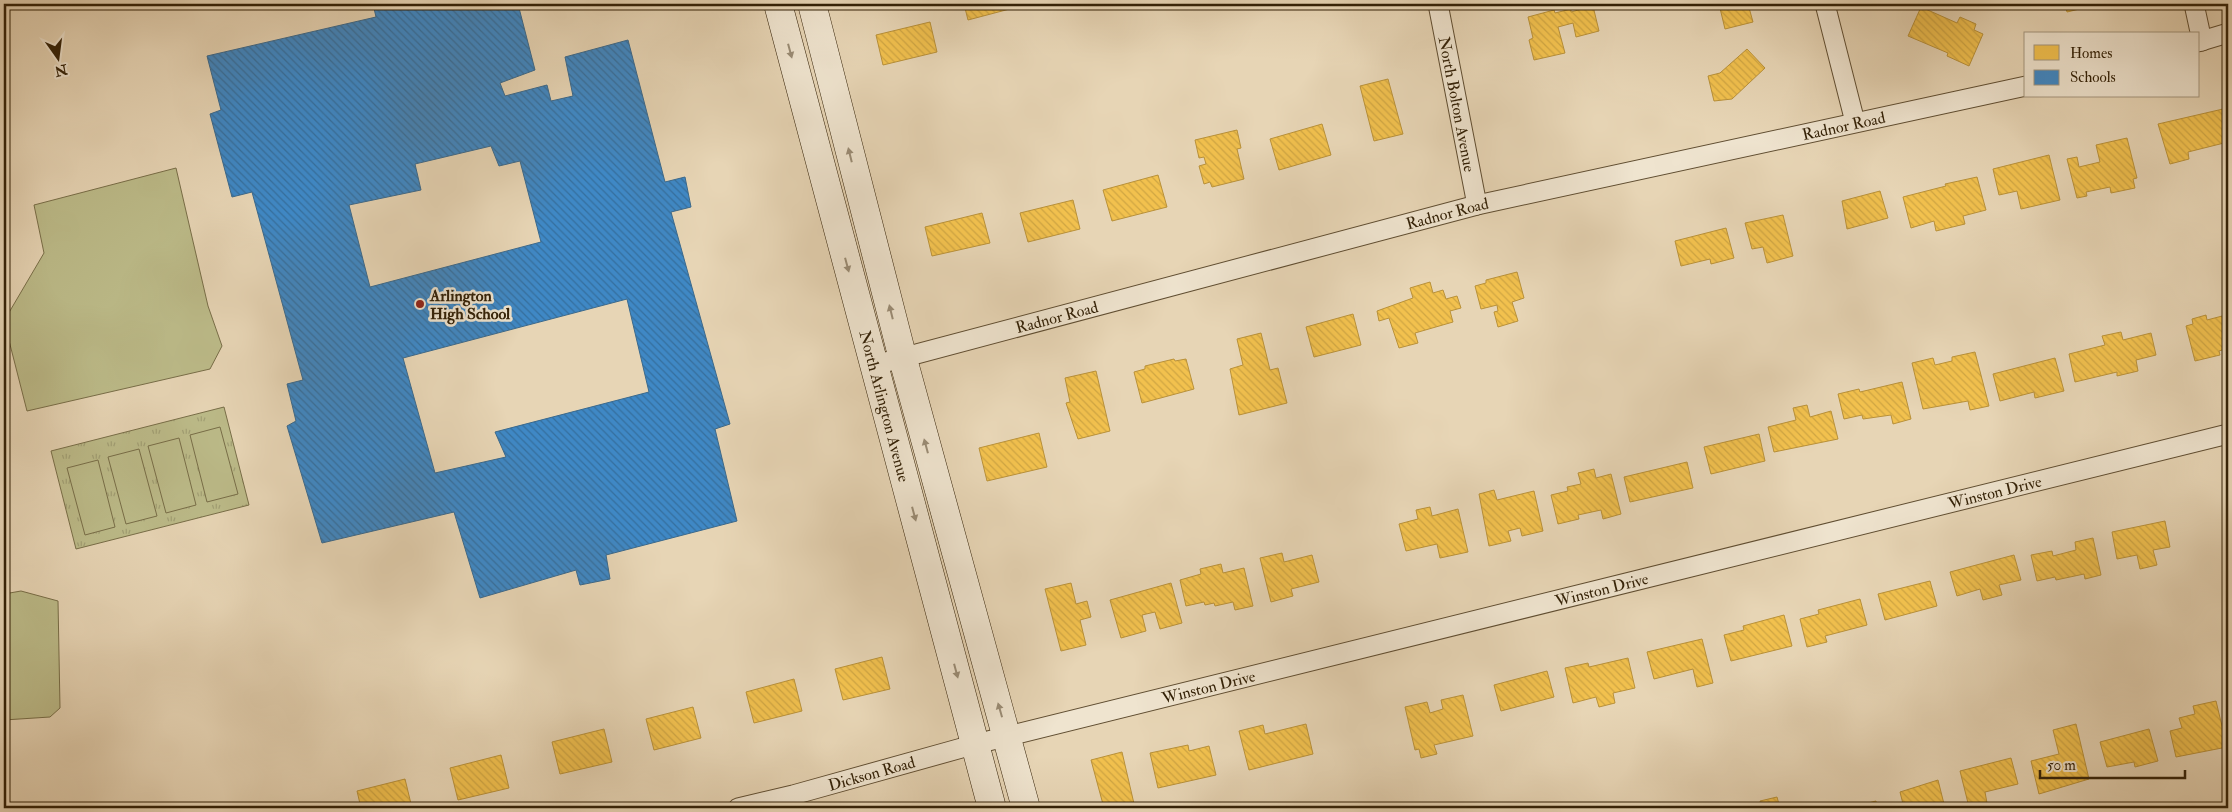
<svg xmlns="http://www.w3.org/2000/svg" width="2232" height="812" viewBox="0 0 2232 812" font-family="'IM FELL Double Pica',serif">
<defs>
<pattern id="park-tufts" width="24" height="20" patternUnits="userSpaceOnUse" patternTransform="scale(1.25)"><rect width="24" height="20" fill="#bcbb89"/><path d="M3 7l-1-3M5 7V3M7 7l1-3M15 17l-1-3M17 17v-4M19 17l1-3" fill="none" stroke="#a2a075"/></pattern>
<pattern id="homes-back-hatch" width="6" height="6" patternUnits="userSpaceOnUse" patternTransform="scale(1.25)"><rect width="6" height="6" fill="#f2c14e"/><path d="M-1 5l2 2M0 0l6 6M5-1l2 2" fill="none" stroke="#d0a643"/></pattern>
<pattern id="schools-back-hatch" width="6" height="6" patternUnits="userSpaceOnUse" patternTransform="scale(1.25)"><rect width="6" height="6" fill="#3f88c5"/><path d="M-1 5l2 2M0 0l6 6M5-1l2 2" fill="none" stroke="#356f9e"/></pattern>
</defs>
<rect width="100%" height="100%" fill="#e7d5b5"/>
<filter id="stains"><feTurbulence type="fractalNoise" baseFrequency=".004" numOctaves="4"/><feColorMatrix values="0 0 0 0 .2 0 0 0 0 .09 0 0 0 0 .02 0 0 0 .5 -.17"/></filter>
<radialGradient id="worn" r=".72"><stop offset=".6" stop-color="#630" stop-opacity="0"/><stop offset="1" stop-color="#630" stop-opacity=".3"/></radialGradient>
<polygon fill="url(#park-tufts)" stroke="#786e48" points="224,407 249,505 76,549 51,451"/>
<g fill="#bcbb89" stroke="#786e48">
<polygon points="176,168 208,306 222,346 210,369 27,411 4,321 44,253 34,205"/>
<path d="M 4,190 C 11,213 10,236 4,259 Z"/>
<polygon points="220,427 238,494 207,502 190,435"/>
<polygon points="179,438 196,505 166,513 148,446"/>
<polygon points="139,449 157,516 126,524 108,457"/>
<polygon points="98,460 115,527 85,535 67,468"/>
<polygon points="21,591 58,601 60,708 50,717 4,720 4,594"/>
</g>
<g fill="url(#homes-back-hatch)" stroke="#b99139">
<polygon points="964,4 1021,4 1021,6 968,20"/>
<polygon points="1719,4 1748,4 1753,22 1725,29"/>
<polygon points="2065,4 2100,4 2067,12"/>
<polygon points="1593,6 1599,31 1576,37 1573,23 1558,27 1565,53 1534,60 1529,40 1533,38 1528,17 1554,10 1555,13 1571,9 1571,12"/>
<polygon points="1921,7 1957,23 1960,17 1976,24 1974,30 1983,34 1969,66 1947,56 1948,53 1908,36"/>
<polygon points="930,22 937,52 883,65 876,35"/>
<polygon points="1747,49 1765,68 1732,99 1714,101 1708,76 1720,73"/>
<polygon points="1388,79 1403,134 1374,141 1360,86"/>
<polygon points="2223,109 2228,129 2228,142 2188,152 2189,159 2170,164 2158,124"/>
<polygon points="1322,124 1331,155 1279,170 1270,139"/>
<polygon points="1237,130 1241,148 1237,149 1244,179 1212,187 1210,182 1204,184 1199,166 1206,164 1204,157 1199,158 1195,140"/>
<polygon points="2127,138 2137,178 2133,179 2135,188 2111,193 2110,187 2086,192 2087,196 2077,198 2067,159 2077,157 2079,167 2100,162 2096,145"/>
<polygon points="2049,155 2060,200 2021,209 2017,191 1999,195 1993,169"/>
<polygon points="1158,175 1167,207 1112,221 1103,190"/>
<polygon points="1977,177 1986,210 1963,216 1965,224 1936,231 1934,221 1911,228 1903,197 1946,186 1945,184"/>
<polygon points="1880,191 1888,218 1847,229 1842,201"/>
<polygon points="1073,200 1080,229 1028,242 1020,213"/>
<polygon points="982,213 990,243 932,256 925,227"/>
<polygon points="1783,215 1793,256 1767,263 1763,247 1752,249 1745,223"/>
<polygon points="1726,228 1734,258 1711,264 1710,259 1681,266 1675,241"/>
<polygon points="1517,272 1524,298 1512,302 1518,321 1498,327 1494,312 1498,311 1497,305 1481,309 1475,286 1486,283 1486,280"/>
<polygon points="1430,282 1433,293 1443,290 1446,299 1457,296 1461,308 1450,311 1453,322 1415,333 1418,343 1399,348 1389,318 1379,321 1377,311 1413,298 1410,288"/>
<polygon points="2228,303 2228,348 2219,351 2220,355 2195,361 2186,326 2193,324 2192,319 2206,315 2207,320 2226,315 2223,304"/>
<polygon points="1353,314 1361,345 1314,357 1306,327"/>
<polygon points="2121,332 2123,340 2151,333 2156,355 2136,360 2138,371 2117,376 2117,372 2075,382 2069,354 2105,345 2102,336"/>
<polygon points="1261,333 1270,370 1278,368 1287,403 1239,415 1230,369 1243,365 1237,339"/>
<polygon points="1975,352 1989,406 1970,410 1968,401 1923,409 1912,363 1933,358 1935,365 1952,361 1952,357"/>
<polygon points="2055,358 2064,391 2035,398 2034,392 2000,401 1993,374"/>
<polygon points="1174,359 1175,361 1186,359 1194,389 1142,403 1134,372 1145,369 1145,366"/>
<polygon points="1096,371 1110,431 1078,439 1066,403 1070,402 1065,378"/>
<polygon points="1902,382 1911,419 1893,424 1891,415 1863,419 1862,415 1844,419 1838,394 1859,389 1860,392"/>
<polygon points="1807,405 1810,417 1831,411 1838,439 1774,452 1768,427 1796,420 1793,408"/>
<polygon points="1039,433 1047,467 987,481 979,448"/>
<polygon points="1759,434 1765,461 1711,474 1704,447"/>
<polygon points="1687,462 1693,488 1630,502 1624,477"/>
<polygon points="1594,469 1596,478 1611,474 1621,514 1603,519 1601,510 1578,515 1579,519 1558,524 1551,495 1568,491 1567,487 1581,484 1578,473"/>
<polygon points="1494,490 1497,500 1534,491 1543,531 1522,536 1520,528 1508,531 1511,541 1489,546 1479,494"/>
<polygon points="1430,507 1432,516 1458,509 1468,552 1440,558 1437,544 1406,551 1399,524 1418,519 1416,510"/>
<polygon points="2165,521 2170,547 2153,550 2157,565 2140,569 2137,555 2117,559 2112,532"/>
<polygon points="2093,538 2101,575 2085,579 2084,574 2056,580 2055,577 2037,581 2031,555 2052,551 2053,556 2076,550 2075,542"/>
<polygon points="1282,553 1284,562 1312,555 1319,582 1291,589 1293,596 1271,602 1260,558"/>
<polygon points="2014,555 2021,580 1999,585 2002,595 1983,600 1980,589 1957,596 1950,572"/>
<polygon points="1221,564 1223,573 1244,568 1253,606 1235,610 1233,602 1215,606 1214,603 1205,605 1204,602 1186,606 1180,580 1201,574 1200,569"/>
<polygon points="1930,581 1937,606 1885,620 1878,594"/>
<polygon points="1071,583 1076,604 1087,601 1091,617 1080,620 1086,645 1061,651 1045,589"/>
<polygon points="1171,583 1182,623 1160,629 1155,612 1142,615 1146,631 1121,638 1110,600"/>
<polygon points="1860,599 1867,625 1825,636 1827,642 1807,647 1800,619 1819,614 1818,610"/>
<polygon points="1784,615 1792,646 1731,661 1724,635 1744,630 1743,626"/>
<polygon points="1702,639 1713,683 1697,687 1693,669 1654,679 1647,652"/>
<polygon points="882,657 890,689 843,700 835,669"/>
<polygon points="1628,658 1635,688 1613,693 1615,703 1599,707 1596,697 1573,703 1565,668 1588,663 1589,667"/>
<polygon points="1547,671 1554,697 1501,711 1494,685"/>
<polygon points="794,679 802,711 754,723 746,692"/>
<polygon points="1463,695 1473,736 1434,745 1437,754 1421,758 1419,749 1415,750 1405,707 1427,702 1430,713 1443,709 1441,700"/>
<polygon points="2216,701 2227,747 2176,757 2170,731 2182,728 2179,718 2195,714 2193,706"/>
<polygon points="693,707 701,738 654,750 646,719"/>
<polygon points="1306,724 1313,754 1249,770 1239,731 1263,725 1265,734"/>
<polygon points="2076,724 2089,779 2039,794 2031,761 2059,754 2053,730"/>
<polygon points="604,729 612,762 560,774 552,742"/>
<polygon points="2149,729 2158,761 2135,767 2134,762 2107,767 2100,742"/>
<polygon points="1188,745 1189,751 1209,746 1216,775 1158,788 1150,753"/>
<polygon points="1122,752 1135,808 1104,808 1091,760"/>
<polygon points="501,755 509,788 458,800 450,768"/>
<polygon points="2011,758 2018,784 1985,792 1987,803 1969,807 1960,771"/>
<polygon points="405,779 412,808 361,808 357,791"/>
<polygon points="1938,780 1945,808 1904,808 1900,792"/>
<polygon points="1777,797 1780,808 1762,808 1760,801"/>
<polygon points="1876,801 1877,808 1847,808"/>
<polygon points="301,805 302,808 287,808"/>
</g>
<path fill="url(#schools-back-hatch)" stroke="#3b698c" fill-rule="evenodd" d="M 373,4 L 518,4 L 535,70 L 500,83 L 505,96 L 547,85 L 551,101 L 573,96 L 565,57 L 628,40 L 665,182 L 685,177 L 691,207 L 671,212 L 730,424 L 715,429 L 737,521 L 606,555 L 610,579 L 580,585 L 576,570 L 480,598 L 454,512 L 322,543 L 287,426 L 296,421 L 287,384 L 303,380 L 252,192 L 232,197 L 210,114 L 221,110 L 207,56 L 376,17 ZM 491,146 L 499,166 L 520,161 L 541,242 L 370,287 L 349,205 L 421,190 L 415,164 ZM 627,299 L 649,392 L 495,432 L 506,457 L 435,473 L 403,358 Z"/>
<g fill="none" stroke-linecap="round" stroke-linejoin="round">
<g stroke="#604e32" stroke-width="21">
<g id="street">
<path id="s1" d="M 1438,4 L 1477,205"/>
<polyline points="1825,4 1855,122"/>
<polyline points="2194,4 2202,41"/>
<polyline points="2198,42 2228,33"/>
<path id="s2" d="M 875,365 L 1477,205 L 2026,86"/>
<path id="s3" d="M 738,808 L 793,795 L 976,744 L 2228,434"/>
</g>
</g>
<g stroke="#332107" stroke-width="29">
<g id="secondary">
<path id="s4" d="M 778,4 L 992,808"/>
<polyline points="812,4 903,359 1026,808"/>
</g>
</g>
<use href="#street" stroke="#efe4cf" stroke-width="19"/>
<use href="#secondary" stroke="#efe4cf" stroke-width="28"/>
</g>
<defs><path id="oneway-solid" d="M-6-.8H1V-3.2L6.5 0L1 3.2V.8H-6Z" transform="scale(1.25)"/></defs>
<g fill="#9a8c75">
<use href="#oneway-solid" transform="translate(790 51) rotate(75)"/>
<use href="#oneway-solid" transform="translate(850 155) rotate(-104)"/>
<use href="#oneway-solid" transform="translate(847 265) rotate(75)"/>
<use href="#oneway-solid" transform="translate(891 312) rotate(-104)"/>
<use href="#oneway-solid" transform="translate(926 446) rotate(-105)"/>
<use href="#oneway-solid" transform="translate(914 514) rotate(75)"/>
<use href="#oneway-solid" transform="translate(956 671) rotate(75)"/>
<use href="#oneway-solid" transform="translate(1000 710) rotate(-106)"/>
</g>
<circle fill="#8f2418" stroke="#efe4cf" stroke-width="2" cx="420" cy="304" r="5"/>
<g text-anchor="middle" stroke-width="5" stroke-linejoin="round" paint-order="stroke">
<g font-size="16" fill="#332107" stroke="#efe4cf">
<text dy="6" stroke="none"><textPath href="#s1" startOffset="102">North Bolton Avenue</textPath></text>
<text dy="6" stroke="none"><textPath href="#s2" startOffset="998">Radnor Road</textPath></text>
<text dy="6" stroke="none"><textPath href="#s2" startOffset="592">Radnor Road</textPath></text>
<text dy="6" stroke="none"><textPath href="#s2" startOffset="188">Radnor Road</textPath></text>
<text dy="6" stroke="none"><textPath href="#s4" startOffset="416">North Arlington Avenue</textPath></text>
<text dy="6" stroke="none"><textPath href="#s3" startOffset="1296">Winston Drive</textPath></text>
<text dy="6" stroke="none"><textPath href="#s3" startOffset="891">Winston Drive</textPath></text>
<text dy="6" stroke="none"><textPath href="#s3" startOffset="486">Winston Drive</textPath></text>
<text dy="6" stroke="none"><textPath href="#s3" startOffset="138">Dickson Road</textPath></text>
</g>
<g font-size="16" font-weight="bold" fill="#332107" stroke="#efe4cf" text-anchor="start">
<text x="430" y="301">Arlington<tspan x="430" dy="18">High School</tspan></text>
</g>
</g>
<rect width="2232" height="812" fill="none" stroke="#e7d5b5" stroke-width="20"/>
<rect x="5" y="5" width="2222" height="802" fill="none" stroke="#332107" stroke-width="2.5"/>
<rect x="10" y="10" width="2212" height="792" fill="none" stroke="#332107"/>
<rect x="2024" y="32" width="175" height="65" fill="#efe4cf" stroke="#a4967f"/>
<rect x="2034" y="45" width="25" height="15" fill="#f2c14e" stroke="#a4967f"/>
<text x="2070" y="58" font-size="15" fill="#332107">Homes</text>
<rect x="2034" y="70" width="25" height="15" fill="#3f88c5" stroke="#a4967f"/>
<text x="2070" y="82" font-size="15" fill="#332107">Schools</text>
<g transform="translate(58 58) rotate(166)" stroke="#efe4cf" stroke-width="4" paint-order="stroke">
<path d="M0-4L9 19L0 12L-9 19Z" fill="#332107"/>
<text y="-8" font-size="14" font-weight="bold" text-anchor="middle" fill="#332107">N</text>
</g>
<path d="M2040 770v8h145v-8" fill="none" stroke="#332107" stroke-width="2.5"/>
<text x="2047" y="770" font-size="15" fill="#332107" stroke="#efe4cf" stroke-width="4" paint-order="stroke">50 m</text>
<rect width="100%" height="100%" filter="url(#stains)"/>
<rect width="100%" height="100%" fill="url(#worn)"/>
</svg>
